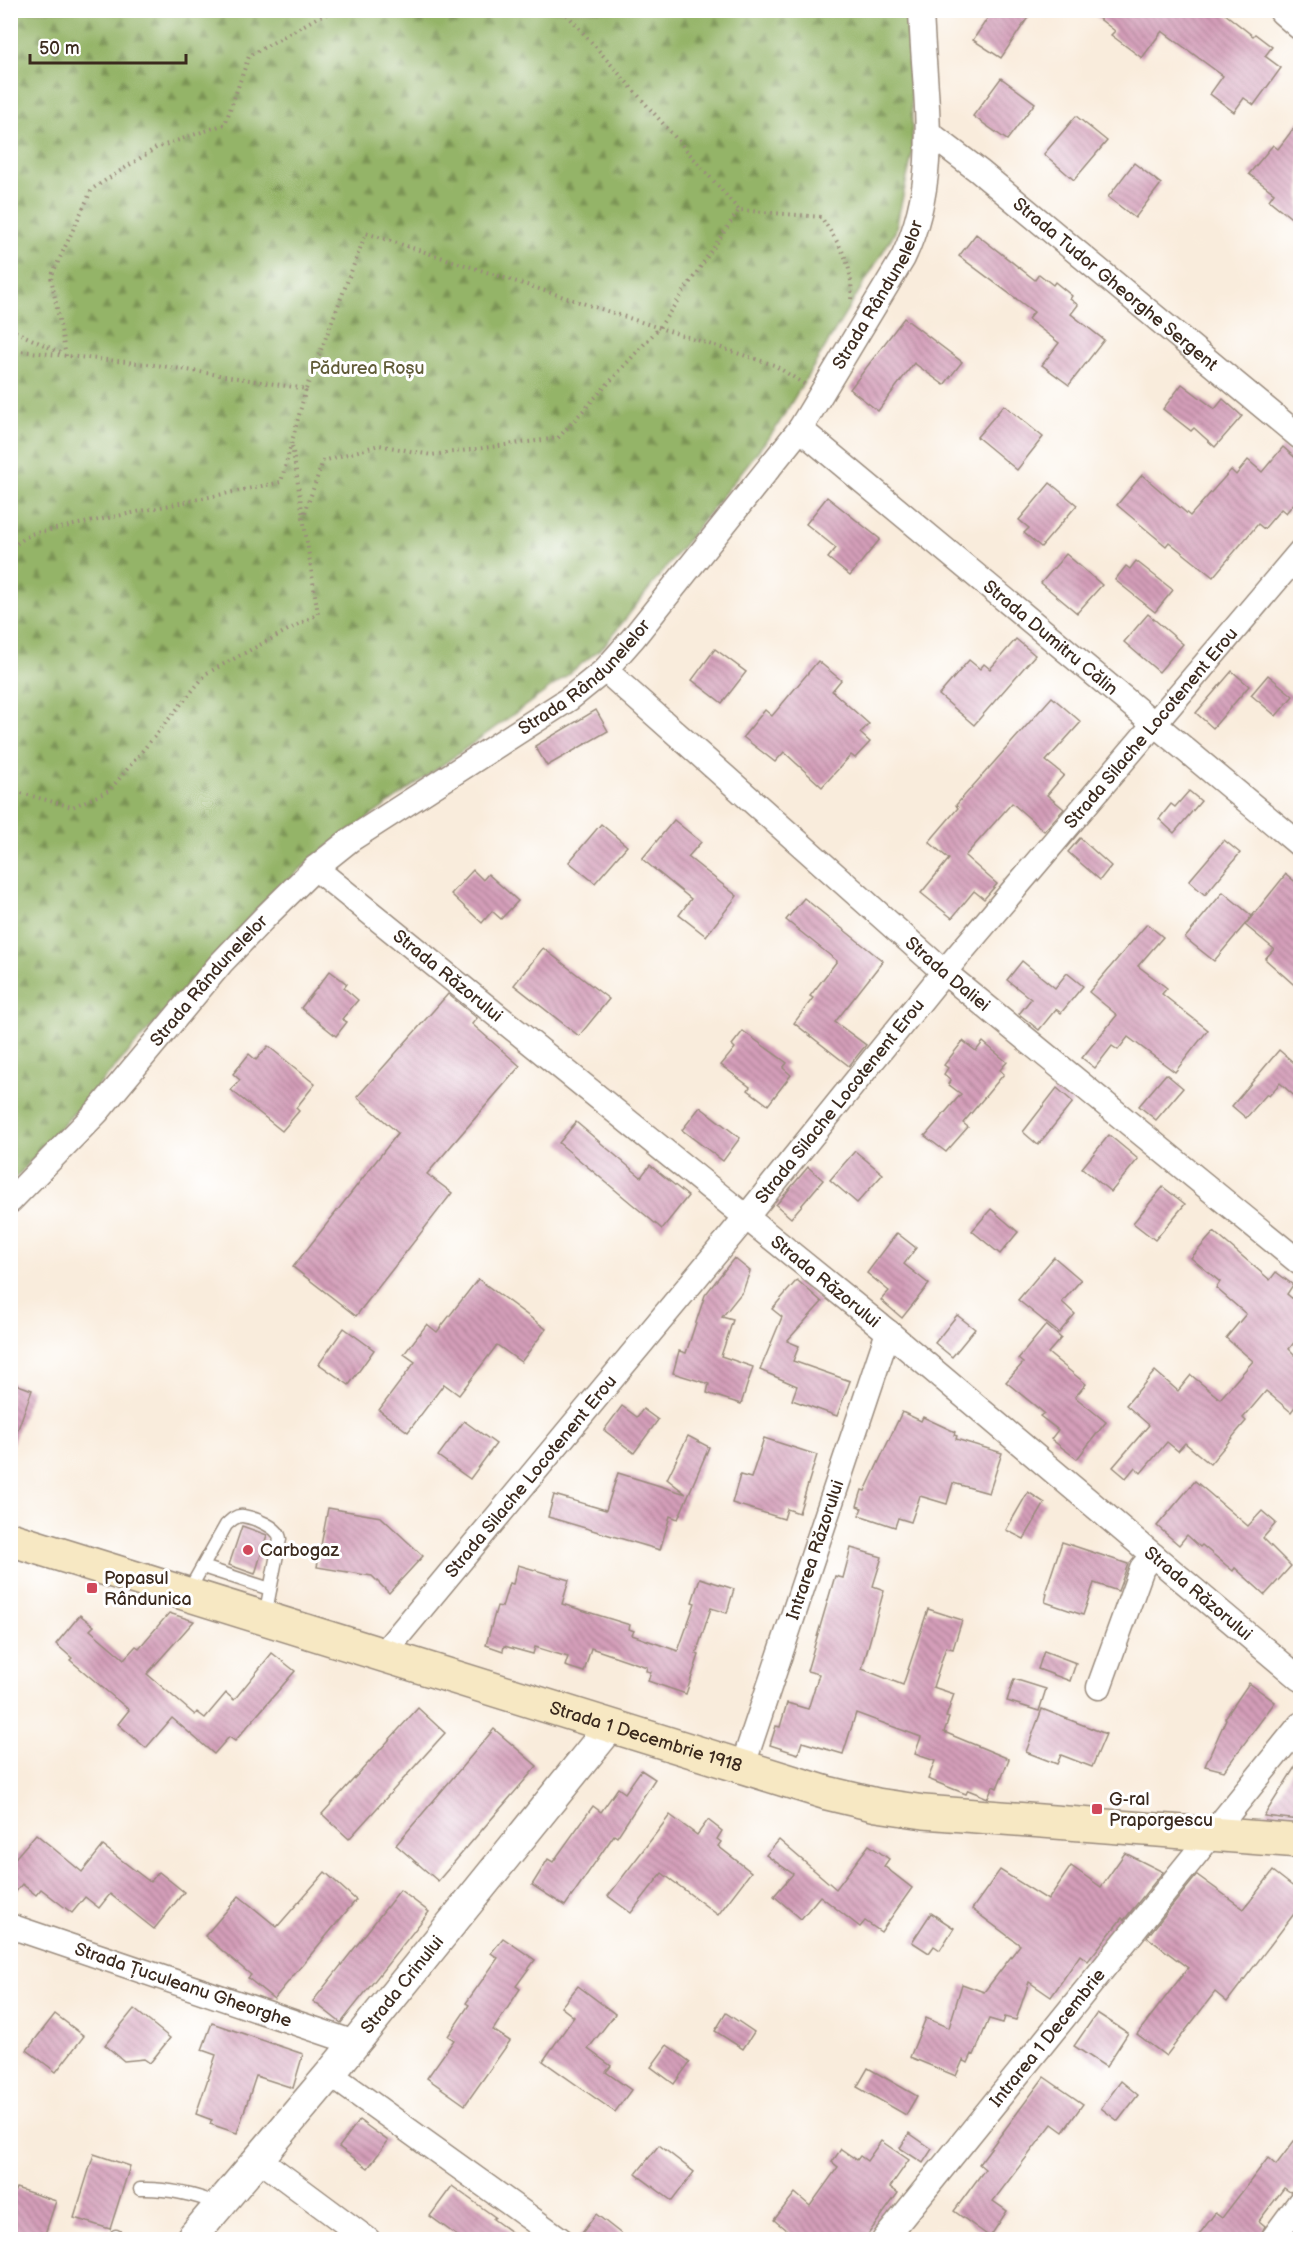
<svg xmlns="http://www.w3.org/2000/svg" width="1311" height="2250" viewBox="0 0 1311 2250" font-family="'Balsamiq Sans',sans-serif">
<defs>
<pattern id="forest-firs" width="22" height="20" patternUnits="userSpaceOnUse" patternTransform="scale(1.5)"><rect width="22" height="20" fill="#94b467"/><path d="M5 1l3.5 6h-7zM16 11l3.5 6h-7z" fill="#7a9354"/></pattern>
<pattern id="building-back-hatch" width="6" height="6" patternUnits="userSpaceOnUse" patternTransform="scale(1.5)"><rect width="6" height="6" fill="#d49eb9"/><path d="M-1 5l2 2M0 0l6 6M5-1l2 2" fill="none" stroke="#ad8196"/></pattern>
</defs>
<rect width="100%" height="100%" fill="#fff"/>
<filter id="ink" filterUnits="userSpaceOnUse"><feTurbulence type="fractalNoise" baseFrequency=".0167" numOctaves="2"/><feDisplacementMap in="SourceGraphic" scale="12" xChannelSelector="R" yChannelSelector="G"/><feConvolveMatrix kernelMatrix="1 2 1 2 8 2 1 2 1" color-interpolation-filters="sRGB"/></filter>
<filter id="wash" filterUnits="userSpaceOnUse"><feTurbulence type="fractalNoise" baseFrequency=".008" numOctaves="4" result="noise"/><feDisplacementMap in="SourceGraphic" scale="24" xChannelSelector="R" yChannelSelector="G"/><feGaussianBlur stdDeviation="1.35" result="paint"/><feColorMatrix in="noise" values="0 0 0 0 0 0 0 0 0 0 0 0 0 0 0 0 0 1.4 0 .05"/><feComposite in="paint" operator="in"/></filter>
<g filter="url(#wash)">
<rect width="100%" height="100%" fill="#f9ecdc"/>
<polygon fill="url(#forest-firs)" stroke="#686f42" stroke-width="1.5" points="11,11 908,11 913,151 895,232 776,428 604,646 560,681 315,856 258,908 11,1183"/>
<g id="blocks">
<g fill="url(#building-back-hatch)">
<polygon points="993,10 1033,10 1001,58 973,40"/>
<polygon points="1088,10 1220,10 1253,36 1255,34 1272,47 1265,56 1281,68 1254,105 1244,98 1234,112 1210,94 1223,76 1162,31 1142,58 1111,35 1115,31"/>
<polygon points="1001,78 1035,103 1007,140 973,116"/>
<polygon points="1076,116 1107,141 1074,180 1044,154"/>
<polygon points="1300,120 1300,225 1269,200 1274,193 1249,174 1273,145 1278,149"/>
<polygon points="1134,163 1161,184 1135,218 1108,197"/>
<polygon points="976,234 1035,280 1039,274 1053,285 1055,282 1072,296 1070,299 1078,305 1071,314 1104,340 1069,385 1042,365 1059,343 1028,319 1034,312 959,256"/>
<polygon points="904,318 962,362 944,385 914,363 878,411 850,389"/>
<polygon points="1182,384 1215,409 1223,399 1242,416 1215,447 1194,428 1191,431 1163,409"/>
<polygon points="1004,405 1043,437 1017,470 977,437"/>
<polygon points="1283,447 1300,462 1300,496 1286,513 1281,509 1264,529 1258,524 1213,577 1169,542 1166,546 1117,505 1142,475 1190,516 1231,470 1236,475 1248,460 1262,472"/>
<polygon points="1050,483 1077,505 1041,547 1024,533 1029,528 1019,520"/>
<polygon points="827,497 880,539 850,576 828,558 836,548 806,524"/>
<polygon points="1066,554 1102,585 1077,613 1041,583"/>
<polygon points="1136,561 1173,590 1155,612 1115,580 1126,566 1130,569"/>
<polygon points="1148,614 1183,644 1159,672 1124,642"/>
<polygon points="1016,639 1035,655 974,725 939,695 969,660 980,669 984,664 990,669"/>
<polygon points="715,649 746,672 722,703 692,680"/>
<polygon points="818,661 841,680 832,691 869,724 860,733 870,742 855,758 851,755 822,787 784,752 775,762 743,737 765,710 772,716"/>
<polygon points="1232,671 1249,686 1213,728 1196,713"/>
<polygon points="1268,675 1293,696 1276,716 1251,695"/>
<polygon points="1052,697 1081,722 1046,761 1064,775 1047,795 1064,809 1044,831 1012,803 965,856 997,884 984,899 974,891 952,918 921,893 949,859 929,842 958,808 956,805"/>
<polygon points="596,710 608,731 547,766 535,746"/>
<polygon points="1189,791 1201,801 1174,833 1159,819 1171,804 1175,807"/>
<polygon points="674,820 701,842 688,857 737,896 706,936 679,915 691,899 642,859"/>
<polygon points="601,824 627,846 595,883 569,862"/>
<polygon points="1080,838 1111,866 1100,880 1068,852"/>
<polygon points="1224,840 1240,853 1205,895 1189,881"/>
<polygon points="473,870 483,880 488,874 518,901 501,919 492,911 482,923 451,894"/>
<polygon points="1286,874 1300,886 1300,990 1265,959 1274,949 1245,925"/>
<polygon points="1223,892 1252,916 1214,961 1185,938"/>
<polygon points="804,898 883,961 835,1022 866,1045 849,1066 794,1023 813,998 810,996 837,961 786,920"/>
<polygon points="1147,924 1163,937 1138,966 1167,988 1162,994 1208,1030 1175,1072 1128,1037 1118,1050 1112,1046 1095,1068 1082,1058 1117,1015 1089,992"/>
<polygon points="543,948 609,999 579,1036 514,985"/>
<polygon points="1022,961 1055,988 1067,973 1083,986 1061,1013 1056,1009 1039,1030 1019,1014 1031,999 1007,980"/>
<polygon points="330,971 347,984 344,988 358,1000 342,1019 347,1022 336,1036 301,1008"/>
<polygon points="448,994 477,1018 472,1024 520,1066 427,1174 452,1193 356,1316 293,1267 398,1133 357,1097"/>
<polygon points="743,1031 787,1063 783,1068 791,1075 768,1105 748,1090 750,1087 721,1065 735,1048 732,1045"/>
<polygon points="963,1041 976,1051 983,1042 1007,1062 1000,1070 1004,1074 963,1123 968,1127 946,1152 925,1136 961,1094 948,1084 951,1080 944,1074 948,1068 944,1065"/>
<polygon points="268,1046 315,1084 296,1108 299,1111 282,1131 231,1090 240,1080 233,1074 249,1054 256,1060"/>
<polygon points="1279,1050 1300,1068 1300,1101 1280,1083 1269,1096 1267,1094 1246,1118 1232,1106"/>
<polygon points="1166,1074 1183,1088 1156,1120 1139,1106"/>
<polygon points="1057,1088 1073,1102 1038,1145 1023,1132"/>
<polygon points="700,1107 740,1138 723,1161 682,1130"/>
<polygon points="576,1122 641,1177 650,1165 688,1196 662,1229 559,1143"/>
<polygon points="1109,1135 1138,1159 1111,1192 1082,1168"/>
<polygon points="855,1151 883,1174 857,1203 830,1180"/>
<polygon points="808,1167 823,1180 791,1218 776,1205"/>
<polygon points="1163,1187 1185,1204 1155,1240 1133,1223"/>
<polygon points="991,1209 1018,1232 1000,1254 972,1231"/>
<polygon points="1214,1232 1270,1280 1276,1272 1293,1285 1287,1294 1300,1305 1300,1335 1289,1349 1300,1360 1300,1400 1291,1412 1266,1391 1243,1418 1246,1421 1210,1464 1185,1443 1178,1451 1167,1442 1141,1473 1135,1467 1126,1478 1113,1467 1149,1425 1126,1405 1155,1371 1178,1391 1191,1375 1220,1399 1253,1361 1226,1338 1246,1314 1216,1288 1220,1282 1191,1258"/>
<polygon points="897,1233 916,1248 904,1264 929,1284 902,1318 881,1300 889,1291 867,1273"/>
<polygon points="1054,1257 1081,1280 1062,1302 1075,1314 1059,1333 1018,1300"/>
<polygon points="734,1258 750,1271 743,1291 722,1317 733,1320 721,1356 753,1367 741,1404 707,1393 709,1384 673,1373 679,1351 686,1353 705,1295"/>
<polygon points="478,1279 546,1329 521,1362 497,1345 459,1395 444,1384 408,1432 379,1410 415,1362 404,1354 427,1324 437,1332"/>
<polygon points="797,1280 822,1302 787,1341 799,1346 793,1361 850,1381 837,1416 792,1400 797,1386 760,1370 782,1317 772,1309"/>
<polygon points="957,1315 975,1329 952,1357 935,1343"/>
<polygon points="1046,1325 1061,1338 1048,1353 1086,1384 1075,1397 1106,1422 1077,1459 1051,1439 1058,1430 1040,1416 1044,1413 1006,1382 1023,1363 1018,1359"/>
<polygon points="344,1328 374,1350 349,1385 319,1364"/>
<polygon points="10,1382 32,1390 13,1443 10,1443"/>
<polygon points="622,1406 637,1417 643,1409 658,1420 634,1453 604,1430"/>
<polygon points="902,1412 921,1421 923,1417 955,1432 954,1435 957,1436 956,1439 1002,1453 989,1493 953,1483 947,1504 920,1496 911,1522 898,1518 895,1527 859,1515 862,1508 857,1506 862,1490 865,1491"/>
<polygon points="464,1421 496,1444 470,1479 438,1456"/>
<polygon points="688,1436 709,1447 678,1519 670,1516 660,1550 548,1517 554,1495 606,1510 618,1473 686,1494 667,1479"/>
<polygon points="764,1438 817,1455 799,1513 787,1509 784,1519 732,1503 740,1475 751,1478"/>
<polygon points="1195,1481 1248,1526 1262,1511 1276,1523 1263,1538 1291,1566 1265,1595 1235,1568 1233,1571 1202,1545 1200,1547 1187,1535 1179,1545 1157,1526"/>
<polygon points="1028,1492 1045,1503 1024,1539 1006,1530"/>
<polygon points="328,1508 381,1517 423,1556 389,1593 372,1576 317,1567"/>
<polygon points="242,1526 267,1535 255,1574 229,1565"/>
<polygon points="1062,1542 1128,1564 1118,1591 1094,1583 1083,1615 1045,1602 1047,1594 1045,1593"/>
<polygon points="851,1548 882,1557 873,1586 884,1590 862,1669 903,1685 928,1609 962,1620 953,1649 946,1647 933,1687 954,1694 946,1717 949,1718 944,1732 1009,1759 997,1788 993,1786 988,1798 968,1790 966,1794 928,1779 935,1761 915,1754 921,1737 856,1713 843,1754 802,1742 798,1754 770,1745 776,1726 780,1727 787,1703 808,1709 819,1674 807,1671 835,1576 843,1578"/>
<polygon points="518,1565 569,1580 562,1604 630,1625 629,1629 634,1631 632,1635 678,1651 695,1603 692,1602 700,1578 734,1589 727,1613 711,1608 696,1654 699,1655 686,1694 648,1681 651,1672 646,1671 647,1667 591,1648 584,1672 565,1666 568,1657 535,1647 533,1654 504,1646 503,1651 486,1645 497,1606 502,1607 509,1583 513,1584"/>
<polygon points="169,1613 194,1621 147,1674 195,1715 197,1712 205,1718 226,1693 234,1700 272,1653 295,1671 235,1741 229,1737 214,1754 172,1718 146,1748 118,1724 129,1710 70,1660 72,1658 56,1644 80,1615 94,1626 90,1630 124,1659 136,1646 139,1648"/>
<polygon points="1044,1651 1076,1663 1070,1681 1038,1669"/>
<polygon points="1014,1679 1046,1689 1039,1711 1007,1701"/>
<polygon points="1249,1683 1275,1702 1224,1771 1205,1766 1226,1719 1225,1718"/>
<polygon points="418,1708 445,1733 349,1839 322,1814"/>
<polygon points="1042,1709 1106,1734 1092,1767 1061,1755 1057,1764 1026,1752"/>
<polygon points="494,1729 537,1766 438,1881 396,1845"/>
<polygon points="1300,1759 1300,1820 1264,1816"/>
<polygon points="641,1770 655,1779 617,1837 614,1835 565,1906 532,1885 548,1859 553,1862 593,1806 601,1812 618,1788 625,1793"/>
<polygon points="670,1815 697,1835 708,1820 722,1831 717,1839 721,1842 718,1846 751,1872 718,1915 662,1873 631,1913 608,1896"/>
<polygon points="36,1834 82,1872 103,1846 150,1882 159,1872 184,1892 154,1929 110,1894 99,1908 85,1897 72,1913 41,1889 36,1895 22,1884 10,1899 10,1864"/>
<polygon points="779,1840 836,1889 869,1845 889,1859 884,1866 912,1888 881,1932 865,1921 860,1927 820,1896 801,1919 774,1896 793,1874 766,1855"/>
<polygon points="1125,1853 1163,1872 1124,1920 1122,1918 1088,1961 1080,1955 1051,1997 1029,1982 1016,2020 1005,2017 1003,2023 989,2019 974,2055 972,2054 968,2063 963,2060 956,2076 910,2057 926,2018 949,2028 962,1984 984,1992 1020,1945 972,1909 1000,1870 1048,1900 1071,1866 1101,1887"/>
<polygon points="1273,1871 1300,1892 1300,1906 1227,2002 1215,1992 1166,2056 1137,2034 1188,1968 1147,1937 1197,1875 1244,1909"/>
<polygon points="325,1872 356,1900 274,1999 248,1978 251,1975 205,1936 239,1896 277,1927"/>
<polygon points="400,1890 429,1912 341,2023 313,2001"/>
<polygon points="931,1913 954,1928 940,1950 934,1946 929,1953 912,1942"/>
<polygon points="503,1938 535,1960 516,1986 520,1989 493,2030 510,2041 465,2105 427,2078 454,2040 448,2036 469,2005 466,2003 498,1958 491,1953"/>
<polygon points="578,1986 615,2014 588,2049 611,2066 606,2072 631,2090 615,2112 543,2061 574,2017 561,2007"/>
<polygon points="134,2009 170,2038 150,2063 144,2059 124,2061 105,2045"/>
<polygon points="726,2013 754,2032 743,2049 715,2031"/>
<polygon points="1097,2013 1128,2033 1106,2067 1074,2046"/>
<polygon points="55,2014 84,2036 56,2072 27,2050"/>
<polygon points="212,2023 303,2054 293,2088 256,2076 237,2133 210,2124 212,2120 196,2114 216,2055 202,2050"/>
<polygon points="667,2045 690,2062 674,2084 651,2067"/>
<polygon points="868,2068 917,2096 906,2115 857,2087"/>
<polygon points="1044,2077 1083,2104 1063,2132 1052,2124 993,2201 1007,2211 990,2237 954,2211 985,2169 979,2164"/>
<polygon points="1121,2081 1138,2095 1118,2121 1101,2108"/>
<polygon points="359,2120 388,2141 368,2168 339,2147"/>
<polygon points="909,2133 932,2149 923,2163 900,2148"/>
<polygon points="1300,2133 1300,2188 1290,2192 1284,2188 1259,2221 1265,2226 1258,2240 1195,2240 1215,2213 1222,2218 1268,2158 1276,2165"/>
<polygon points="881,2141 909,2160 890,2187 898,2193 864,2240 798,2240 774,2220 795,2193 810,2206 838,2167 832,2162 841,2149 857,2160 860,2156 867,2161"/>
<polygon points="659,2145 694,2172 672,2201 636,2174"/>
<polygon points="94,2154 130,2166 110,2229 74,2218"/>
<polygon points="452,2186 495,2217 493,2219 522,2240 463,2240 430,2216"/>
<polygon points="16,2188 56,2201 43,2240 20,2240 10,2236 10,2203"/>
<polygon points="596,2214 629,2240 577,2240"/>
</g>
</g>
</g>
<g filter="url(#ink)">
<use href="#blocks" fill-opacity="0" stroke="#9a8b7d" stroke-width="1.5"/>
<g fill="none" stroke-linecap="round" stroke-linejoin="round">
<g stroke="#9a8b7d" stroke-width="15">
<g id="service">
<polyline points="203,1567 270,1589"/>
<path d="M 187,1594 L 226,1525 C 231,1520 236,1515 243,1516 C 255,1518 279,1527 280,1539 L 265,1616"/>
<path d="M 140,2189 C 169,2188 193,2194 219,2204"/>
<polyline points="115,2240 116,2236"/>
</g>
</g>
<g stroke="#9a8b7d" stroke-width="27">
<g id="minor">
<path id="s1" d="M 929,133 L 979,171 L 1300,437"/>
<path id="s2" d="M 800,429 L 1300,845"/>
<path id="s3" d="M 605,670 L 944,972 L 1300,1263"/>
<path id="s4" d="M 315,868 L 888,1332 L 1300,1679"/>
<path id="s5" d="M 10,1201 L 97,1112 L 221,963 L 266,916 L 315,868 L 350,840 L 569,699 L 605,670 L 634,637 L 800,429 L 903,258 C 942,175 924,98 921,10"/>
<path id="s6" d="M 383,1654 L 747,1216 L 944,972 L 1300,552"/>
<polyline points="1099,1687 1142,1568 1153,1555"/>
<path id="s7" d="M 742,1768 L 888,1332"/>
<path id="s8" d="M 10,1926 L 355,2043"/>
<polyline points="330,2074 561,2240"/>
<polyline points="259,2159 368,2240"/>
<path id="s9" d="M 884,2240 L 1300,1725"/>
<polyline points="1272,2240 1300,2202"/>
</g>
</g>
<g stroke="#9a8b7d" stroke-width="33">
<g id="tertiary">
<polyline points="1284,10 1300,24"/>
<path id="s10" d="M 190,2240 L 330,2074 L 610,1727"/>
</g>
</g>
<g stroke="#9a8b7d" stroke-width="36">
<g id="secondary">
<path id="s11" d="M 10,1539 L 827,1793 L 877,1805 L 924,1812 L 1300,1841"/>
</g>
</g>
<g stroke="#9a8b7d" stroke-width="4" stroke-dasharray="1.5 4.5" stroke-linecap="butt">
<polyline points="311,10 322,14"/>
<polyline points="563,10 739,210"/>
<polyline points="10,329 63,354"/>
<polyline points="10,350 156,365 306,389 281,482 31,534 10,548"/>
<polyline points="66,356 51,277 92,189 156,148 225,124 249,56 322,15 347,10"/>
<polyline points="306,389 366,233 774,365 804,384"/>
<path d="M 303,518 L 323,461 L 379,445 L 431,455 L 558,438 L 659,328 L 739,210 L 821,217 C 840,246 854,263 851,300"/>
<polyline points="10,790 72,807 109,791 207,673 318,614 292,445"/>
</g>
<use href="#service" stroke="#fff" stroke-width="12"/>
<use href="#minor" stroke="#fff" stroke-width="24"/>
<use href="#tertiary" stroke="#fff" stroke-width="30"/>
<use href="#secondary" stroke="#f7e8c3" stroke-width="33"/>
</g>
</g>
<g fill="#d1495b" stroke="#fff" stroke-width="2">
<circle cx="248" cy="1550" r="6"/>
<rect x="86" y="1582" width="12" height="12" rx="3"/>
<rect x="1091" y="1803" width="12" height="12" rx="3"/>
</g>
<g text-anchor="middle" stroke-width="6" stroke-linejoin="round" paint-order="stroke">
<g font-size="18" fill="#3b2a1e" stroke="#fff">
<text dy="6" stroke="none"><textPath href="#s1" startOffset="240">Strada Tudor Gheorghe Sergent</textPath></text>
<text dy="6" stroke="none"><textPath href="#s5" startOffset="1269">Strada Rândunelelor</textPath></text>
<text dy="6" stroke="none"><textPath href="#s2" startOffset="326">Strada Dumitru Călin</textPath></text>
<text dy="6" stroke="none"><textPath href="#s5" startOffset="783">Strada Rândunelelor</textPath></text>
<text dy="6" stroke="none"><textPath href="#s6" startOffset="1203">Strada Silache Locotenent Erou</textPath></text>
<text dy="6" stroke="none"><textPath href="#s3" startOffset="458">Strada Daliei</textPath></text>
<text dy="6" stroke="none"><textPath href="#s4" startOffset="171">Strada Răzorului</textPath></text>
<text dy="6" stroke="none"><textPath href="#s5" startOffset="297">Strada Rândunelelor</textPath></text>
<text dy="6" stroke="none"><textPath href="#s6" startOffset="717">Strada Silache Locotenent Erou</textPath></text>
<text dy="6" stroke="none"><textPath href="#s4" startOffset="657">Strada Răzorului</textPath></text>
<text dy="6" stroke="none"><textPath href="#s6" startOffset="231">Strada Silache Locotenent Erou</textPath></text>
<text dy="6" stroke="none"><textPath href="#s7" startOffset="230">Intrarea Răzorului</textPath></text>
<text dy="6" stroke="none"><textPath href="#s4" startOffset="1143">Strada Răzorului</textPath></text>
<text dy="6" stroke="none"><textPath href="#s11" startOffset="666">Strada 1 Decembrie 1918</textPath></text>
<text dy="6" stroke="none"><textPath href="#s8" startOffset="183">Strada Țuculeanu Gheorghe</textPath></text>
<text dy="6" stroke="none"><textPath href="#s10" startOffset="332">Strada Crinului</textPath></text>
<text dy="6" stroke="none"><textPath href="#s9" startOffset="260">Intrarea 1 Decembrie</textPath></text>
</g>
<g font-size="18" fill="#615c38" stroke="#fff">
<text x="367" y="374">Pădurea Roșu</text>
</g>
<g font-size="18" fill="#3b2a1e" stroke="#fff" text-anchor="start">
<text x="260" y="1556">Carbogaz</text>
<text x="104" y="1584">Popasul<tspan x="104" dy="21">Rândunica</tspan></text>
<text x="1109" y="1805">G-ral<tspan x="1109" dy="21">Praporgescu</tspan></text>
</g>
</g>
<rect width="1311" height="2250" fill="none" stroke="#fff" stroke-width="36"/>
<path d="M30 54v9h156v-9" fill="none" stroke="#3b2a1e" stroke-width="3"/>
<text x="39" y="54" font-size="18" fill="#3b2a1e" stroke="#ffffff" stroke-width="4.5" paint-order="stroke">50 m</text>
</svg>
